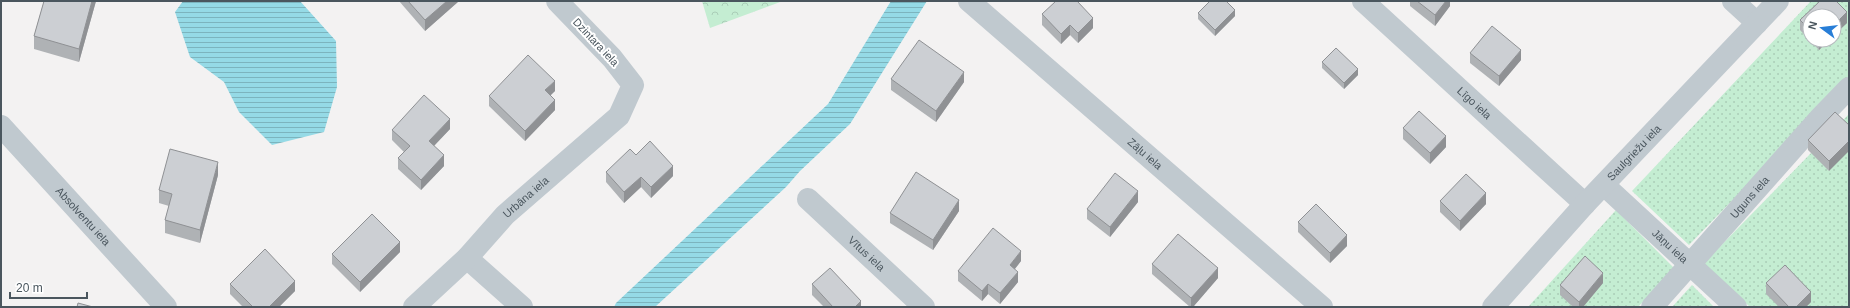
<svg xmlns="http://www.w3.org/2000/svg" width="1850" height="308" viewBox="0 0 1850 308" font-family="Helvetica,sans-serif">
<defs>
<pattern id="grass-dots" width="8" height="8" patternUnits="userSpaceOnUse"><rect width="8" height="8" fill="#c4edd2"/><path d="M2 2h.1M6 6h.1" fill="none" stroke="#aacdb7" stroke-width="1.8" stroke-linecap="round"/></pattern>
<pattern id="forest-crowns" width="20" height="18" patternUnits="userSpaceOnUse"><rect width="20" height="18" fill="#c4edd2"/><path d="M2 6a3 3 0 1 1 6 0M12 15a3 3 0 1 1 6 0" fill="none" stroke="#aacdb7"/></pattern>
<pattern id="water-rules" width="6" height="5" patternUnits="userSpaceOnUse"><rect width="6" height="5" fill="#95dae6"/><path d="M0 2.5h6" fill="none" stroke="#7cb4be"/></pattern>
</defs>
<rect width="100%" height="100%" fill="#f3f2f2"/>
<g fill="url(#grass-dots)" fill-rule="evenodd">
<path d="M 1811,1 L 1849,1 L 1849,80 L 1689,245 L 1632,191 ZM 1810,16 L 1834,16 L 1834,40 L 1810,40 Z"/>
<polygon points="1849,114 1849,307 1750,307 1703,264"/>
<polygon points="1616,210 1674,268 1638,307 1528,307"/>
<polygon points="1692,285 1714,307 1672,307"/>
</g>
<polygon fill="url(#forest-crowns)" points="702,1 783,1 710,28"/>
<g fill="url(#water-rules)">
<polygon points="183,1 300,1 336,41 337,87 324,132 272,145 239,112 224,82 190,57 175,12"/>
<polygon points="891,1 927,1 850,124 800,171 786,187 655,307 614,307 616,303 828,104"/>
</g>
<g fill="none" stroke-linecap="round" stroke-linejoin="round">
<g stroke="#c0c9cf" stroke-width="22">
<path id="s1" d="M 969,1 L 1322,307"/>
<path id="s2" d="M 1363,1 L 1585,204"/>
<polyline points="1733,1 1757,23"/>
<path id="s3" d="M 1,126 L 166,307"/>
<path id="s4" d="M 1604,185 L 1736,307"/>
<path id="s5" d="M 808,199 L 924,307"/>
<polyline points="467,258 522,307"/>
<path id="s6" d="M 414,307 L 467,258 L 505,215 L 619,116 L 633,85 L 612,58 L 557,1"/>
<path id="s7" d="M 1493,307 L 1585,204 L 1778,1"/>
<path id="s8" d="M 1652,307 L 1819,119 L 1849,88"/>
</g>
</g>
<g fill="#afb2b5">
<polygon points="44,1 96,1 79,62 34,49 34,36"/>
<polygon points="399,1 459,1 425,31"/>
<polygon points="1410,1 1450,1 1450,6 1435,26 1410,6"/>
<polygon points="1820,1 1836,1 1847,12 1847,23 1834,35 1834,16 1810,16 1810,40 1829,40 1819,50 1800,30 1800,20"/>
<polygon points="1198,13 1235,16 1215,36 1198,19"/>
<polygon points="1042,14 1093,28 1078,43 1070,35 1061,44 1042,25"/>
<polygon points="1470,53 1521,60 1499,86 1470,63"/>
<polygon points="1322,62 1358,75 1344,89 1322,68"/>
<polygon points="891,79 964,82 936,122 891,90"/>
<polygon points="555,91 550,95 555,110 525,141 489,106 489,96"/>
<polygon points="1835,112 1829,171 1808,150 1808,140"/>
<polygon points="1403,128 1446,147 1430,164 1403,139"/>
<polygon points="450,129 434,146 444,166 421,190 398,169 398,158 404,152 392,140 392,130"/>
<polygon points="636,155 673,176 651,198 641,187 624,203 606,182 606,172"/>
<polygon points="218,175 200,243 165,233 165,220 169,206 159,203 159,190"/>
<polygon points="1440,201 1486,204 1460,231 1440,212"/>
<polygon points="1138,202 1110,237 1087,219 1087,209"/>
<polygon points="959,211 933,250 890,223 890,213"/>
<polygon points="1298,222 1347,246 1330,263 1298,232"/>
<polygon points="400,252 360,292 332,264 332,254"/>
<polygon points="1021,261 1015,269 1018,282 1000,304 988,294 982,301 958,281 958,271"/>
<polygon points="1152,264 1218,278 1193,307 1190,307 1152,274"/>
<polygon points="1603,283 1583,307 1573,307 1560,295 1560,285"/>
<polygon points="1766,283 1811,302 1806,307 1779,307 1766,294"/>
<polygon points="230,284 295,291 279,307 243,307 230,294"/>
<polygon points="812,284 861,307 824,307 812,295"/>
</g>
<g fill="#8f9194">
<polygon points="92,1 96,1 79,62 79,49"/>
<polygon points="447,1 459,1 425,31 425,20"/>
<polygon points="1446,1 1450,1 1450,6 1435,26 1435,15"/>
<polygon points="1235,10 1235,16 1215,36 1215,30"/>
<polygon points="1847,12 1847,23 1834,35 1834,25"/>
<polygon points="1093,18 1093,28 1078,43 1078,33"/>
<polygon points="1070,25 1070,35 1061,44 1061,34"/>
<polygon points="1819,40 1829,40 1819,50"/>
<polygon points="1521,50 1521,60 1499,86 1499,76"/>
<polygon points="1358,69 1358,75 1344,89 1344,83"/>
<polygon points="964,72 964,82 936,122 936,111"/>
<polygon points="555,81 555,91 545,101 545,90"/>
<polygon points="555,100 555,110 525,141 525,131"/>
<polygon points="450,119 450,129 429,151 429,141"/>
<polygon points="1446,136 1446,147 1430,164 1430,153"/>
<polygon points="1849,141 1849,151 1829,171 1829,161"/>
<polygon points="444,155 444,166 421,190 421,180"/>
<polygon points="218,162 218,175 200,243 200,230"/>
<polygon points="673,166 673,176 651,198 651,187"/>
<polygon points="641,177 641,187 624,203 624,192"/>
<polygon points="1138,191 1138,202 1110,237 1110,227"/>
<polygon points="1486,193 1486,204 1460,231 1460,221"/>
<polygon points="959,200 959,211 933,250 933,240"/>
<polygon points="1347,235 1347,246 1330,263 1330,253"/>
<polygon points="400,242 400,252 360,292 360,282"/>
<polygon points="1021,251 1021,261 1010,275 1010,265"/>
<polygon points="1218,268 1218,278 1193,307 1191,307 1191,298"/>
<polygon points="1018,272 1018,282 1000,304 1000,293"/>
<polygon points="1603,273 1603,283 1583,307 1579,307 1579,302"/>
<polygon points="295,281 295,291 279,307 269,307"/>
<polygon points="988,284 988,294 982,301 982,291"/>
<polygon points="1811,292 1811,302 1806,307 1796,307"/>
<polygon points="861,301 861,307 855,307"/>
</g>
<g fill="#cccfd3" stroke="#8f9194">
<polygon points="44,1 92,1 79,49 34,36"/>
<polygon points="408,1 447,1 425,20"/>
<polygon points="1056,1 1077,1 1093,18 1078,33 1070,25 1061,34 1042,14"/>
<polygon points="1210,1 1226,1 1235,10 1215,30 1198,13"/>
<polygon points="1417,1 1446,1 1435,15"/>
<polygon points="1820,1 1836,1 1847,12 1834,25 1834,16 1810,16 1810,30 1800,20"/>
<polygon points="1492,26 1521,50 1499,76 1470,53"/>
<polygon points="919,40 964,72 936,111 891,79"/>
<polygon points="1336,48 1358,69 1344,83 1322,62"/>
<polygon points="528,55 555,81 545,90 555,100 525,131 489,96"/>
<polygon points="424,95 450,119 429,141 444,155 421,180 398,158 410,146 392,130"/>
<polygon points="1419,111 1446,136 1430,153 1403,128"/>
<polygon points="1835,112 1849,125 1849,141 1829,161 1808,140"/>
<polygon points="650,141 673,166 651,187 641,177 624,192 606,172 630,149 636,155"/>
<polygon points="170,149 218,162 200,230 165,220 172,194 159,190"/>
<polygon points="916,172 959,200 933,240 890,213"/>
<polygon points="1115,173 1138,191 1110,227 1087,209"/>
<polygon points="1466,174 1486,193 1460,221 1440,201"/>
<polygon points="1316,204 1347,235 1330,253 1298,222"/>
<polygon points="372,214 400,242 360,282 332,254"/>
<polygon points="993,228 1021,251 1010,265 1018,272 1000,293 988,284 982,291 958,271"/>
<polygon points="1178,234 1218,268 1191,298 1152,264"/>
<polygon points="265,249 295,281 269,307 253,307 230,284"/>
<polygon points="1585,256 1603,273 1579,302 1560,285"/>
<polygon points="1785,265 1811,292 1796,307 1789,307 1766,283"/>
<polygon points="830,268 861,301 855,307 833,307 812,284"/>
<polygon points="78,303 93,307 77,307"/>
</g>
<g text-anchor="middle" stroke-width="4" stroke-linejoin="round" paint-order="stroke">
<g font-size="11" fill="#4a565e" stroke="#fff">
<text transform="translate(596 42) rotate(47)" y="4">Dzintara iela</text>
<text dy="4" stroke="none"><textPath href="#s2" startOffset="151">Līgo iela</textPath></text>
<text dy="4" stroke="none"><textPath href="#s7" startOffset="209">Saulgriežu iela</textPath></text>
<text dy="4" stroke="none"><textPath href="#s1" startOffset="233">Zāļu iela</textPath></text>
<text dy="4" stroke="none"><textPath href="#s6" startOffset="157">Urbāna iela</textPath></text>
<text dy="4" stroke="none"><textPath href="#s8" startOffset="147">Uguns iela</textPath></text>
<text dy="4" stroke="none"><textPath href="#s3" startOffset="122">Absolventu iela</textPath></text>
<text dy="4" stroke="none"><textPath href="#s4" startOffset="90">Jāņu iela</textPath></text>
<text dy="4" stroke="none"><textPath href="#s5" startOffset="80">Vītus iela</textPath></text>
</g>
</g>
<rect width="1850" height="308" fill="none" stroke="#4a565e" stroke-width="4"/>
<g transform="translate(1822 28) rotate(285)"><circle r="19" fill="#ffffff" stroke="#b7bbbf"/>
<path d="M0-3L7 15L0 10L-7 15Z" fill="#287ed7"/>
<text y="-6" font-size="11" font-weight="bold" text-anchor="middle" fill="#4a565e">N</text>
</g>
<path d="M10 292v6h77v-6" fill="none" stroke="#4a565e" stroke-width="2"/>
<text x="16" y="292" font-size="12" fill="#4a565e" stroke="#ffffff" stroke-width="3" paint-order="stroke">20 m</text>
</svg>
